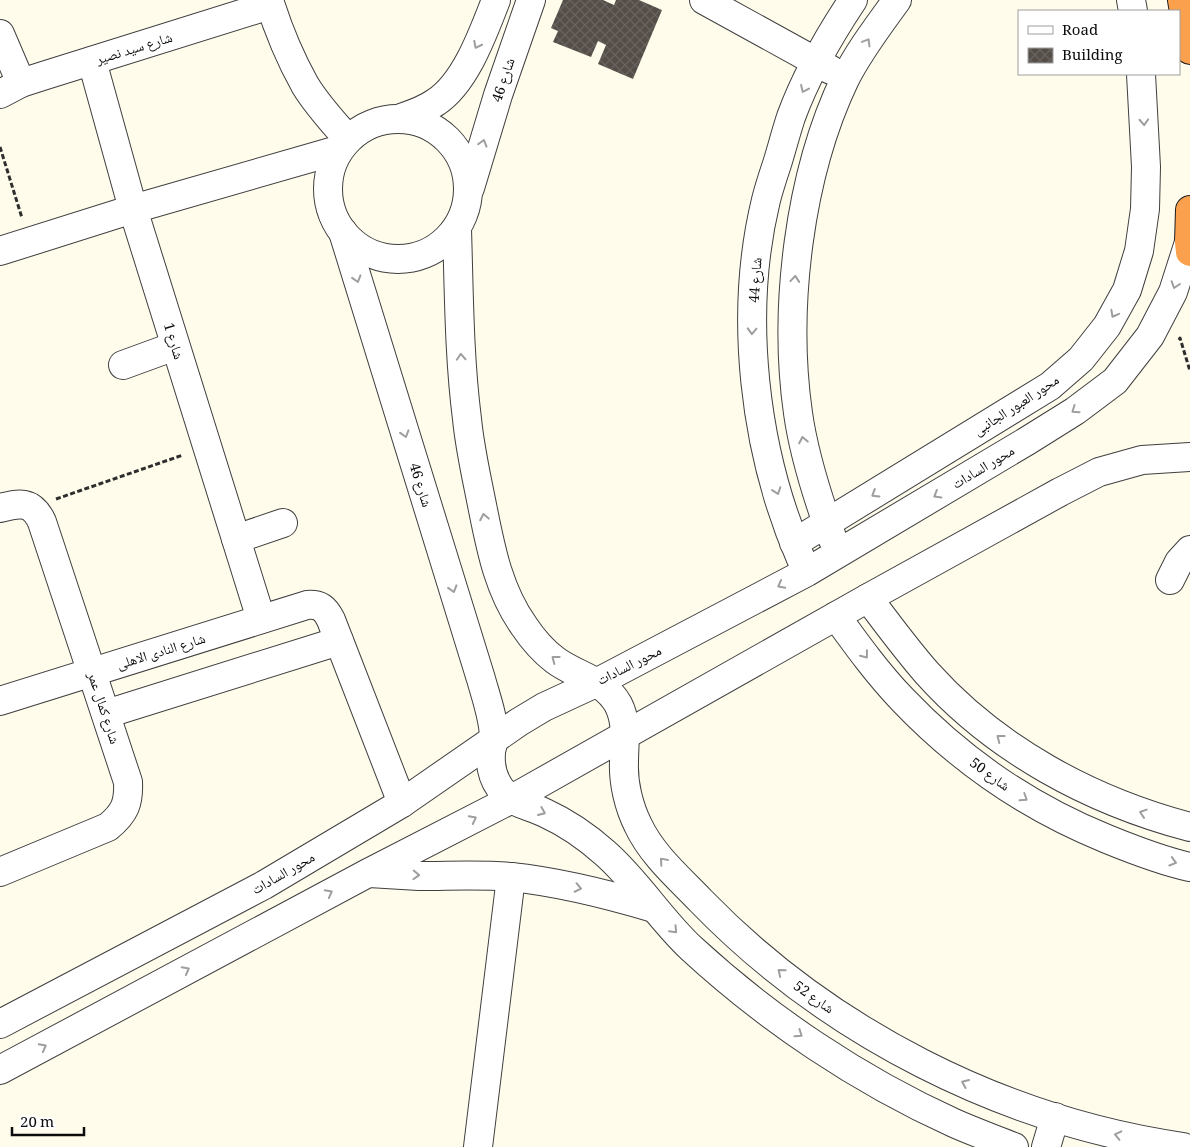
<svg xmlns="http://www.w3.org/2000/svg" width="1190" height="1147" viewBox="0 0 1190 1147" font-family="Georgia,'Noto Naskh Arabic',serif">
<defs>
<pattern id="building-cross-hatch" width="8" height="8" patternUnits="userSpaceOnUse" patternTransform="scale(1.25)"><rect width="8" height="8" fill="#554e48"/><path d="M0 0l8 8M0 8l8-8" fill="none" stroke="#68635e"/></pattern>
</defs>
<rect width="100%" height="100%" fill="#fffceb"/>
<polygon fill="url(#building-cross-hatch)" points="563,0 603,0 614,5 616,0 639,0 662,10 633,79 598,64 606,45 598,41 591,57 553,42 558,31 551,28"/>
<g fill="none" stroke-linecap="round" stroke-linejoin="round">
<g stroke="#3f3f3f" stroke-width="30">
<g id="minor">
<path d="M 269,0 C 278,29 290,58 305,85 C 317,105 333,122 348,139"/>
<polyline points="704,0 831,70"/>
<polyline points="1131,0 1133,11"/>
<polyline points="0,34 21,83"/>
<polyline points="92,61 133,209 261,619"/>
<polyline points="0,94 21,83 46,75 270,5"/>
<path d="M 401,118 C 413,114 425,110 436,102 C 466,82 483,33 496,0"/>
<circle cx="398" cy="189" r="70"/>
<polyline points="470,188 498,95 531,0"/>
<path d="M 457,229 C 459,293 459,356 467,419 C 470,450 477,479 483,510 C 491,550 499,591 524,626 C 532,638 543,651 555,660 C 576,676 604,679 618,704 C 628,723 624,742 624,762 C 623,783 629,807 638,825 C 652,855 679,878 701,901 C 828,1032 1003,1121 1183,1147"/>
<path d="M 343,232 L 481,679 C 486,697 494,719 494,738 C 494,743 491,748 491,753 C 490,765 493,778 500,788 C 511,804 529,805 545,813 C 567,823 587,837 605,853 C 637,881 660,919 691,948 C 768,1019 859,1080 954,1123 C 974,1132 994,1139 1014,1147"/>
<polyline points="0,251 133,209 338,150"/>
<polyline points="123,365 175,346"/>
<path d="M 0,508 C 19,503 32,500 42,522 L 128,782 C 129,803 125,813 108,827 L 0,872"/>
<polyline points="236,539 283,523"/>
<path d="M 833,540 C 818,499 804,456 798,413 C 783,308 799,175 845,79 C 859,51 879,25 897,0"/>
<polyline points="794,543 1050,386 1081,359 1107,326 1127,290 1139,251 1145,209 1146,167 1141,74"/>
<path d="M 801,559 C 754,451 738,315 766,200 C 769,188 773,176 777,164 C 782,148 786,132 791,117 C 806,76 829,36 853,0"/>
<polyline points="1170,580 1179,562 1190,550"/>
<path d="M 868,598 C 887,623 906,649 927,673 C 996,750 1091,801 1190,827"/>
<path d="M 836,616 C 857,645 878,674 902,699 C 960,760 1030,808 1107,839 C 1134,850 1162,861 1190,867"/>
<path d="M 0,701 L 307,605 C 320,604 325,608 331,620 L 402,803"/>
<polyline points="106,714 339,641"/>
<path d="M 369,873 C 386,874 402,875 419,876 C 450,876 480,874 511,877 C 560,882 607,894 654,908"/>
<polyline points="0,1024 264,885 402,803 519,722 544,707 598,682 807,572 1027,441 1075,411 1115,381 1150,336 1173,292 1190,239"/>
<polyline points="0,1070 368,873 510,800 868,598 1060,492 1099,472 1142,460 1190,457"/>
<polyline points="478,1147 511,877"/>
<polyline points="1046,1147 1055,1117"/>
</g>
</g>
<g stroke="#1d1d1d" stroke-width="30">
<g id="highway">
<polyline points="1182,0 1190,50"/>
<polyline points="1190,210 1189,242 1190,252"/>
</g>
</g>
<g stroke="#2e2e2e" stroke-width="3" stroke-dasharray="5 2.5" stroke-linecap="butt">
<polyline points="0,147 22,218"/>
<polyline points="1179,340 1180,338 1190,371"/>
<polyline points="56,499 183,455"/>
</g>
<use href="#minor" stroke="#fff" stroke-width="28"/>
<use href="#highway" stroke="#fba14e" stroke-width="28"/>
</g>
<defs><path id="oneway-chevron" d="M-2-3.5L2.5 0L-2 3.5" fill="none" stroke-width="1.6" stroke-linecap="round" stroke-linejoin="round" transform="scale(1.25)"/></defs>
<g stroke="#9e9e9e">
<use href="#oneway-chevron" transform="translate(867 42) rotate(-59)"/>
<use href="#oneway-chevron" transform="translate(477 45) rotate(117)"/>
<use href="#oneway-chevron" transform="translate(804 89) rotate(115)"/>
<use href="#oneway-chevron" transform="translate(1144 122) rotate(87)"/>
<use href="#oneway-chevron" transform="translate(483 143) rotate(-74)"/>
<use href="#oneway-chevron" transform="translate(357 279) rotate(73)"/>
<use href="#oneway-chevron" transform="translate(795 279) rotate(-85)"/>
<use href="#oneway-chevron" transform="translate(1175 285) rotate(108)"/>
<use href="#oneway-chevron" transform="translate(1114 314) rotate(118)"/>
<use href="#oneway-chevron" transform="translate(752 331) rotate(92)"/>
<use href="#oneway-chevron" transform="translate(461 357) rotate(-93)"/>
<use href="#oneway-chevron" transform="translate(1075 410) rotate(145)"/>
<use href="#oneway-chevron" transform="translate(405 434) rotate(73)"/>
<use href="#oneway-chevron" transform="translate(803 440) rotate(-101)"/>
<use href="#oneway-chevron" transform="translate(777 491) rotate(71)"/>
<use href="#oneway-chevron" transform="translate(875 494) rotate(148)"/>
<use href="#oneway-chevron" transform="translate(937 495) rotate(149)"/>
<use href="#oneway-chevron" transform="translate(484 517) rotate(-101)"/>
<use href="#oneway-chevron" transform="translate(781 585) rotate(152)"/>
<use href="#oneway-chevron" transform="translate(453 589) rotate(73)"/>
<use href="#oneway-chevron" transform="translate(865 655) rotate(52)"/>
<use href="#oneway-chevron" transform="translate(555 659) rotate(-143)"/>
<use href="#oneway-chevron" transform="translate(1000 738) rotate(-142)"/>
<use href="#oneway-chevron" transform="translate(1024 798) rotate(33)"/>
<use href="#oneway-chevron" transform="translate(542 812) rotate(23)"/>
<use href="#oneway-chevron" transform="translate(1143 813) rotate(-162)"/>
<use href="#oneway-chevron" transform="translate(473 819) rotate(-27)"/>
<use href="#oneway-chevron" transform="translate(663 861) rotate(-131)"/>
<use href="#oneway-chevron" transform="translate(1173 862) rotate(17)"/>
<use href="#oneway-chevron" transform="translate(416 875) rotate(2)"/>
<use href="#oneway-chevron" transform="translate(578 888) rotate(12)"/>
<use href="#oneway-chevron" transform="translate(329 893) rotate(-28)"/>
<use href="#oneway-chevron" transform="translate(674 930) rotate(47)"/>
<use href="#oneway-chevron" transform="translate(186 970) rotate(-28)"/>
<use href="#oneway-chevron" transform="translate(781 972) rotate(-141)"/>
<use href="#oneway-chevron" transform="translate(799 1034) rotate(35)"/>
<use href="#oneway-chevron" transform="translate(43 1047) rotate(-28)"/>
<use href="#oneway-chevron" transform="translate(965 1083) rotate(-156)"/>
<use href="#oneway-chevron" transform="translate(1118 1135) rotate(-167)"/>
</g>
<g text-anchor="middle" stroke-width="5" stroke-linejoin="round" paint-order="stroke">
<g font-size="14" fill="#0c0c0c" stroke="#fff">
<text transform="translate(134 48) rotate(-17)" y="5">شارع سيد نصير</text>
<text transform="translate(503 80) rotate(-72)" y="5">شارع 46</text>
<text transform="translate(755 280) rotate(-86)" y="5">شارع 44</text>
<text transform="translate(174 341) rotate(73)" y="5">شارع 1</text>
<text transform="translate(1016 405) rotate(-33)" y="5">محور العبور الجانبى</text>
<text transform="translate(983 467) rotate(-31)" y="5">محور السادات</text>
<text transform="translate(421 485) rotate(73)" y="5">شارع 46</text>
<text transform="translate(161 651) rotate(-17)" y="5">شارع النادى الاهلى</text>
<text transform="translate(629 665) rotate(-27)" y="5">محور السادات</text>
<text transform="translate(104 708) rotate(72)" y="5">شارع كمال عمر</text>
<text transform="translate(990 774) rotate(36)" y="5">شارع 50</text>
<text transform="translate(283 873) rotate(-30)" y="5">محور السادات</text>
<text transform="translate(814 997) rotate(35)" y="5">شارع 52</text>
</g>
</g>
<rect x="1018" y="10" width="162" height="65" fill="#ffffff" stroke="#9e9e9e"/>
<rect x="1028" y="26" width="25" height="8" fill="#ffffff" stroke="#9e9e9e"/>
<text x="1062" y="35" font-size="15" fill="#0c0c0c">Road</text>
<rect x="1028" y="48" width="25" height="15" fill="url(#building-cross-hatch)" stroke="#9e9e9e"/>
<text x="1062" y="60" font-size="15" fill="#0c0c0c">Building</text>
<path d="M12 1127v8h72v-8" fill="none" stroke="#0c0c0c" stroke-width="2.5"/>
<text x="20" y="1127" font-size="15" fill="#0c0c0c" stroke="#ffffff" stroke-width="4" paint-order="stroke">20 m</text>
</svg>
